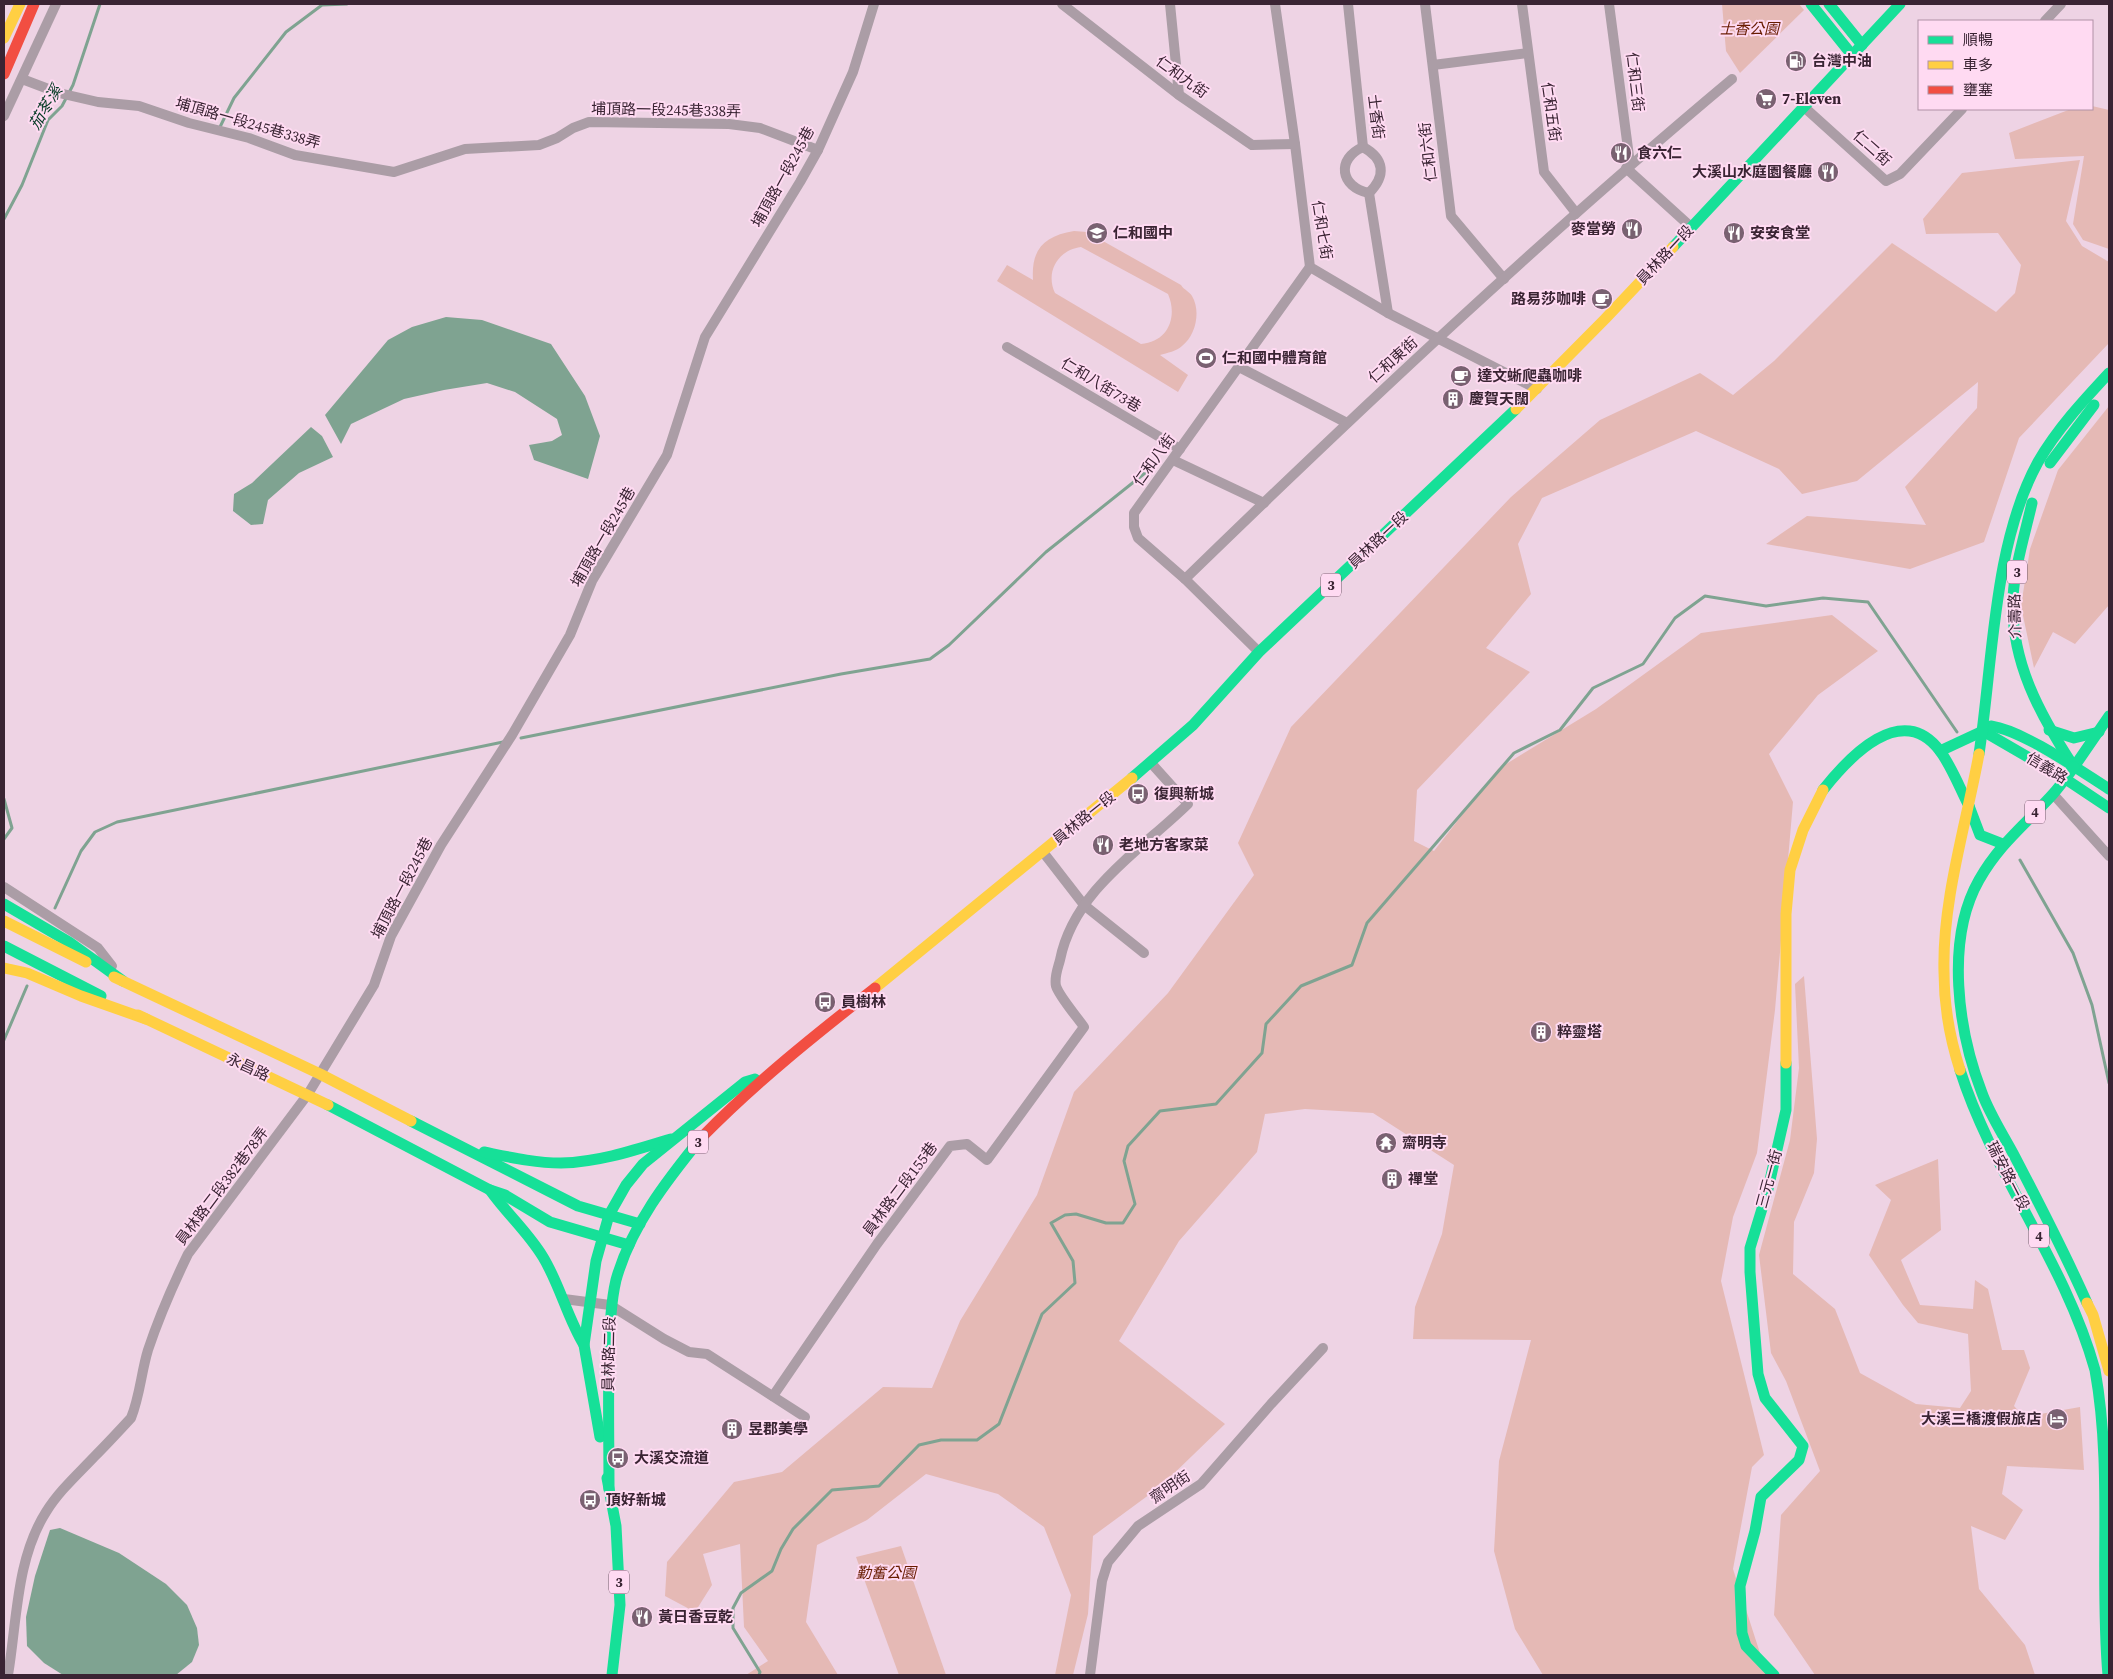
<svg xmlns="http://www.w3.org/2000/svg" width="2113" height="1679" viewBox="0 0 2113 1679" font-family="'Source Serif 4','Noto Sans TC',serif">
<rect width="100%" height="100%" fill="#eed3e4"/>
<g fill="#e5b9b5" fill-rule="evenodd">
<polygon points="1722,4 1799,4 1804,10 1740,73 1726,51"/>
<polygon points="2092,106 2109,110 2109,249 2083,240 2073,224 2084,156 2015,159 2009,133 2071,109 2092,109"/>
<polygon points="2080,160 2066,221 2082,246 2109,262 2109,343 2019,438 1984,542 1910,569 1766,544 1807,516 1926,525 1905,487 1977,408 1978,382 1857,481 1802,494 1779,469 1696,431 1542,498 1518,544 1531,594 1486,648 1530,672 1417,790 1414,841 1434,851 1498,769 1596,709 1701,633 1832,615 1878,651 1818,695 1769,754 1793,802 1775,1010 1757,1153 1733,1217 1721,1281 1764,1455 1752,1467 1733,1569 1767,1675 1543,1675 1515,1629 1494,1551 1499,1461 1531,1340 1413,1339 1415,1307 1442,1234 1454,1165 1373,1113 1305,1109 1265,1114 1257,1152 1179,1241 1119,1341 1225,1424 1161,1486 1093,1536 1088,1614 1073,1675 1055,1675 1071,1595 1044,1527 998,1494 926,1474 867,1520 817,1545 806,1622 838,1675 746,1675 768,1661 744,1627 740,1544 703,1554 712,1585 695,1612 665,1596 667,1562 734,1482 782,1472 883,1387 932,1388 960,1321 1037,1195 1074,1092 1168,993 1254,875 1238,843 1291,727 1511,497 1600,420 1700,373 1733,395 1774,361 1892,243 1996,312 2015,293 2021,265 1998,233 1926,234 1923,219 1962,173"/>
<path d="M 1074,231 L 1087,232 L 1181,285 C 1184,290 1189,291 1192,296 C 1201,311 1196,335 1182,346 C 1177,351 1167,353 1160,355 L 1188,375 L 1178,392 L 997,281 L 1007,265 L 1033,280 C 1031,249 1044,236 1074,231 ZM 1081,247 L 1168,294 C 1178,317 1168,342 1141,344 L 1055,293 C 1045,272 1058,250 1081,247 Z"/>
<polygon points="2109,406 2109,605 2075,644 2053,632 2034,668 2021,606 2030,549 2058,470"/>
<polygon points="1804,976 1817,1139 1814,1173 1794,1222 1793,1274 1835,1309 1860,1373 1916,1404 1960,1408 1971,1391 1968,1334 1918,1323 1903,1305 1869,1255 1891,1200 1875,1185 1938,1159 1941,1230 1901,1260 1920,1305 1973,1309 1975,1280 1988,1289 2002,1350 2024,1350 2030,1368 2014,1406 2024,1417 2080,1407 2084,1470 2007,1466 2002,1494 2023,1510 2005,1540 1971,1526 1979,1589 2025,1645 2035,1675 1815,1675 1774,1615 1781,1515 1820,1471 1786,1381 1771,1353 1759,1255 1790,1140 1799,1068 1795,984"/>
<polygon points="901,1546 946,1675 899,1675 856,1557"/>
</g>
<g fill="#7fa391">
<polygon points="446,317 482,320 551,344 585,396 600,436 588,479 534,460 529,445 552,441 562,435 557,419 515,392 487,383 444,390 404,399 351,424 341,444 325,415 388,340 412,327"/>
<polygon points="311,427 322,436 333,457 299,473 268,500 263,524 251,525 233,511 234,494 252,483"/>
<polygon points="60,1528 119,1553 166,1584 187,1605 197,1628 199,1645 192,1662 176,1675 63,1675 44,1663 27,1646 26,1617 35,1576 50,1530"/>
</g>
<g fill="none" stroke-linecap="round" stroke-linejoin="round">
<g stroke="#7fa391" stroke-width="3">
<polyline points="220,127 234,98 286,32 322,5 347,4"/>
<polyline points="4,219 22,185 48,120 62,106 73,85 100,4"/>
<polyline points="521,738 841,674 930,659 949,645 1046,552 1145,473"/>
<polyline points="4,799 12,828 4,839"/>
<polyline points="2020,860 2073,953 2092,1005 2109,1083"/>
<polyline points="55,908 81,851 95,832 117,822 503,742"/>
<polyline points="4,1040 27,986"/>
<polyline points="759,1675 760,1672 733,1628 733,1608 741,1593 772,1571 781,1549 793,1529 832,1490 879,1486 919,1445 941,1440 977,1440 999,1424 1042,1314 1075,1283 1073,1261 1051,1223 1065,1215 1076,1214 1106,1223 1123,1223 1135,1204 1124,1161 1128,1146 1160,1111 1216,1104 1262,1053 1266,1024 1301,986 1352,965 1367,923 1514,753 1560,730 1593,688 1643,664 1675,618 1705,596 1766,606 1823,598 1868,602 1957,732"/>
</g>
<g stroke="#ab9da6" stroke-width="10">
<polyline points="1062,4 1179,95 1252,145 1295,144"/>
<polyline points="1170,4 1179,95"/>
<polyline points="1275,4 1295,144 1310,267 1388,313 1537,389"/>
<polyline points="1348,4 1363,147"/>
<polyline points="1425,4 1451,216 1504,279"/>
<polyline points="1522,4 1544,172 1576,213"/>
<polyline points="1609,4 1630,164"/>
<polyline points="2045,21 2061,4"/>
<polyline points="1433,65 1528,53"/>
<polyline points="22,79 59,93 98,102 139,106 189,123 249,138 295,155 394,172 465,149 539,145 557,138 573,128 589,122 729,124 760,128 818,150"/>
<polyline points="1804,107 1886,181 1900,174 1962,109"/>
<polyline points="4,116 56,4"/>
<path d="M 1363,147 C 1336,159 1340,187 1369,193"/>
<path d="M 1363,147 C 1385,159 1386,176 1369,193"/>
<polyline points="1626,168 1691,227"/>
<polyline points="1369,193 1388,313"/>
<polyline points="1007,347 1180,449"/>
<polyline points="1239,367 1347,423"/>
<polyline points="1173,460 1264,503"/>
<path d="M 1185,579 C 1362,407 1542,238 1732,79"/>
<polyline points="1259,652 1185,579 1138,538 1134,527 1134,513 1310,267"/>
<polyline points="2053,794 2109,856"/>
<polyline points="1043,852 1084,905 1144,953"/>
<polyline points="4,887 98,948 112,966"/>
<polyline points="564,1299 610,1305 664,1339 689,1352 707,1354 805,1417"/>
<path d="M 773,1396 L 877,1244 L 950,1146 L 967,1144 L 987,1160 L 1084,1027 C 1077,1017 1059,996 1056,986 C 1054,977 1058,968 1060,960 C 1074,890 1141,850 1188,804 L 1151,763"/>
<path d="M 8,1675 C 17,1622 16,1559 46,1512 C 59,1491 77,1475 94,1457 C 107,1444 119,1431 131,1418 C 140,1396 141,1373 148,1350 C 159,1317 173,1285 188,1254 L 308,1094 L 374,985 L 391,936 L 441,845 L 512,735 L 570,635 L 592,581 L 667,455 L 705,337 L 800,182 L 818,150 L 853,72 L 874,4"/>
<polyline points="1090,1675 1102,1581 1108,1562 1138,1526 1201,1484 1271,1404 1323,1348"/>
</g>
<g stroke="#16e098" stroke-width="11">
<polyline points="1811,4 1852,55"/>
<polyline points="1829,4 1862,45"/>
<polyline points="1673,247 1900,4"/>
<polyline points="2050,463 2094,405"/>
<path d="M 2032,503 C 2025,534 2015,565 2013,597 C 2010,661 2040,715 2074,767"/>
<polyline points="2049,730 2074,738 2099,732"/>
<polyline points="1983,731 2064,778 2109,808"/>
<path d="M 1983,731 L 1991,726 C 2024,731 2079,770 2109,789"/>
<polyline points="1940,751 1983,731"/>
<path d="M 1979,754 C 1993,662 1993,544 2038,462 C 2057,429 2083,401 2109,373"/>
<polyline points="2074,767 2109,716"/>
<path d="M 2074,767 C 2067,776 2061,785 2053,794 C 2026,824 2000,843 1979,880 C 1945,940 1958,1031 1982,1093 C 1990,1115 2004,1136 2015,1157 C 2040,1205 2065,1253 2087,1303"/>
<polyline points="1132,778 1193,725 1259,652 1516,409"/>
<path d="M 1823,790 C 1849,757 1902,700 1940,751 C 1952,767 1960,789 1969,806"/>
<polyline points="1969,806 1980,835 2003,844"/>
<polyline points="4,904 69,942 123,981"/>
<polyline points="4,946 101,996"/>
<path d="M 1960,1070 C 1993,1174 2065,1262 2095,1370 C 2113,1469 2099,1574 2108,1675"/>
<polyline points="328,1105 490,1190 505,1195 550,1222 629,1245"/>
<polyline points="411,1121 578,1206 640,1224"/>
<path d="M 484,1152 C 509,1157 535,1163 561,1163 C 599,1162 635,1150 671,1139"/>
<path d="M 490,1190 C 507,1214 528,1232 543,1257 C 560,1285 567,1317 584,1345"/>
<polyline points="600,1437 584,1345 596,1261 609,1215 626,1185 643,1164 745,1082 755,1079"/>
<polyline points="607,1478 616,1526 620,1605 612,1675"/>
<path d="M 609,1489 C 609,1446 608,1403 609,1359 C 610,1333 610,1306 616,1280 C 631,1226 667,1180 702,1137"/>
<polyline points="1774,1675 1746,1646 1742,1633 1740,1586 1755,1531 1761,1497 1799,1460 1803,1446 1765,1398 1758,1374 1750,1272 1750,1248 1768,1189 1786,1110 1786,1063"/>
</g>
<g stroke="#ffcf43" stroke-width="11">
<polyline points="4,38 20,4"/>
<polyline points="1516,409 1605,319 1673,247"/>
<polyline points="4,921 86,962"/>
<polyline points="4,968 27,973 81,996 146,1019"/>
<polyline points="114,977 320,1074 411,1121"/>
<polyline points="875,988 1132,778"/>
<polyline points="138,1015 328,1105"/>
<polyline points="1786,1063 1786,914 1790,870 1803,830 1823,790"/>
<path d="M 1960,1070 C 1950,1039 1944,1005 1944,972 C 1942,901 1966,825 1979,754"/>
<polyline points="2087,1303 2093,1315 2109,1371"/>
</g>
<g stroke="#f24e42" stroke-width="11">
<polyline points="4,74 34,4"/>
<path d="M 702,1137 C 756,1082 815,1035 875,988"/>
</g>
</g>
<defs>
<g id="fuel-disc" transform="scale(1.125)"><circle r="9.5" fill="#796171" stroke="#ffdaf2"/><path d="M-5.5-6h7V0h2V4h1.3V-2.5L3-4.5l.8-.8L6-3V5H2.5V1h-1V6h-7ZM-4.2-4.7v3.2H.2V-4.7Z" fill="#fff"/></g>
<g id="supermarket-disc" transform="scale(1.125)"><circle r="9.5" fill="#796171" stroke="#ffdaf2"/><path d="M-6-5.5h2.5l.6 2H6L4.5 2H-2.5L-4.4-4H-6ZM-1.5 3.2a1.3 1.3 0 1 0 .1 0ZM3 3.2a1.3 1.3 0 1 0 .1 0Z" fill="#fff"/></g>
<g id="restaurant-disc" transform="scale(1.125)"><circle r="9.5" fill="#796171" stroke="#ffdaf2"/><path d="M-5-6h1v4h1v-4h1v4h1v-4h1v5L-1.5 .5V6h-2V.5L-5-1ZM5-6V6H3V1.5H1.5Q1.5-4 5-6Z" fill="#fff"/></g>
<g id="school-disc" transform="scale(1.125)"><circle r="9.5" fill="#796171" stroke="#ffdaf2"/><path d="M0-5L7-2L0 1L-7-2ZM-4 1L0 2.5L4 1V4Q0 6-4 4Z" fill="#fff"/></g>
<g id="cafe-disc" transform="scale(1.125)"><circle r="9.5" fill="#796171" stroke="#ffdaf2"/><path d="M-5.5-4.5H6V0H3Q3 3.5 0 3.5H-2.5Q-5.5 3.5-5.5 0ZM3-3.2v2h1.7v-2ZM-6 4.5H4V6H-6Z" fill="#fff"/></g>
<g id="stadium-disc" transform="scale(1.125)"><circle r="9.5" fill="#796171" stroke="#ffdaf2"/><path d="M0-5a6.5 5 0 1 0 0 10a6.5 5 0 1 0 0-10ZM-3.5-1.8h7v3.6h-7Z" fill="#fff"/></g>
<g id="building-disc" transform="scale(1.125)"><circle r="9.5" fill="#796171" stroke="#ffdaf2"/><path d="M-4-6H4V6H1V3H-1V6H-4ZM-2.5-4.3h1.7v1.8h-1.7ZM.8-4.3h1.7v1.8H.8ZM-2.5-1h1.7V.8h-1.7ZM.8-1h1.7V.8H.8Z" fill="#fff"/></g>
<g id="bus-disc" transform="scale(1.125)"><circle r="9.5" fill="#796171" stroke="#ffdaf2"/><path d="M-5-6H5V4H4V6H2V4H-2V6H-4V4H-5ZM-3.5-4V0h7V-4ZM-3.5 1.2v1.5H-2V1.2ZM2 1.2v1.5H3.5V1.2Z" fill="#fff"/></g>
<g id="temple-disc" transform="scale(1.125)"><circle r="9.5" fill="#796171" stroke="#ffdaf2"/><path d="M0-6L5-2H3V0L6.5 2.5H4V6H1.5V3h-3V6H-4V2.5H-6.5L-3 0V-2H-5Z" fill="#fff"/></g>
<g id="hotel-disc" transform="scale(1.125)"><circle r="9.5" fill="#796171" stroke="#ffdaf2"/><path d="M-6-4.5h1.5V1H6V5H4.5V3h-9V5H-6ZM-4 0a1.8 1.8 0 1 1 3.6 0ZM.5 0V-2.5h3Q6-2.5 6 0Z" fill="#fff"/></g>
</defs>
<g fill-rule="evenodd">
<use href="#fuel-disc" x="1796" y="61"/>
<use href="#supermarket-disc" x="1766" y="99"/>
<use href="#restaurant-disc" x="1621" y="153"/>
<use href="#restaurant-disc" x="1828" y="172"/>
<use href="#restaurant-disc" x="1632" y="229"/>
<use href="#school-disc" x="1097" y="233"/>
<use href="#restaurant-disc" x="1734" y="233"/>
<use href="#cafe-disc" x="1602" y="299"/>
<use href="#stadium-disc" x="1206" y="358"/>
<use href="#cafe-disc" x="1461" y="376"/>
<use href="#building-disc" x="1453" y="399"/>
<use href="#bus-disc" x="1138" y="794"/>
<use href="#restaurant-disc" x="1103" y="845"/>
<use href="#bus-disc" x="825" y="1002"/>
<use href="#building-disc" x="1541" y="1032"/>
<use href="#temple-disc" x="1386" y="1143"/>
<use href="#building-disc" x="1392" y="1179"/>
<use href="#hotel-disc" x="2057" y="1419"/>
<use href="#building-disc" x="732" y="1429"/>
<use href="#bus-disc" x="618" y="1458"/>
<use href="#bus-disc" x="590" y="1500"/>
<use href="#restaurant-disc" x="642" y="1617"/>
</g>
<g text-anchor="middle" stroke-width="4" stroke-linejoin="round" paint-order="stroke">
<g fill="#ffdaf2" stroke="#755b6c" stroke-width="1">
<rect x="2007" y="560.5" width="20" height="23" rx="4"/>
<rect x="1321" y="573.5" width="20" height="23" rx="4"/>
<rect x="2025" y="800.5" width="20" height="23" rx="4"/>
<rect x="688" y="1130.5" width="20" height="23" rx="4"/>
<rect x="2029" y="1224.5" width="20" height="23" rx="4"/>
<rect x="609" y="1570.5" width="20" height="23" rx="4"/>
</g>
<g font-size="14" font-weight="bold" fill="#3a2433">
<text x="2017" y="577">3</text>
<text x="1331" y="590">3</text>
<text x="2035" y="817">4</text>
<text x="698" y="1147">3</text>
<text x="2039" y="1241">4</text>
<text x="619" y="1587">3</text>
</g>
<g font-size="15" font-style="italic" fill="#681c00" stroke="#ffdaf2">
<text x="1749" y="34">士香公園</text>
<text x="886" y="1578">勤奮公園</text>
</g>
<g font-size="15" font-weight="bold" fill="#3a2433" stroke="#ffdaf2" text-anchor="start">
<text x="1812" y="66">台灣中油</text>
<text x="1782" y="104">7-Eleven</text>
<text x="1637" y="158">食六仁</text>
<text x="1812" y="177" text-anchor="end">大溪山水庭園餐廳</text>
<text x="1616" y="234" text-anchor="end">麥當勞</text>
<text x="1113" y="238">仁和國中</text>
<text x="1750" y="238">安安食堂</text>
<text x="1586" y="304" text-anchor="end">路易莎咖啡</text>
<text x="1222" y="363">仁和國中體育館</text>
<text x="1477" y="381">達文蜥爬蟲咖啡</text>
<text x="1469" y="404">慶賀天闊</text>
<text x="1154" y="799">復興新城</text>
<text x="1119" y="850">老地方客家菜</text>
<text x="841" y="1007">員樹林</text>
<text x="1557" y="1037">粹靈塔</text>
<text x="1402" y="1148">齋明寺</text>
<text x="1408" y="1184">禪堂</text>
<text x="2041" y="1424" text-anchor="end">大溪三橋渡假旅店</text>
<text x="748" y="1434">昱郡美學</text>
<text x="634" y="1463">大溪交流道</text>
<text x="606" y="1505">頂好新城</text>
<text x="658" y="1622">黃日香豆乾</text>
</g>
<g font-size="15" fill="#3a2433" stroke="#ffdaf2">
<text transform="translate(1182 77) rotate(36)" y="5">仁和九街</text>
<text transform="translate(1635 82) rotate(83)" y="5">仁和三街</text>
<text transform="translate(666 110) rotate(1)" y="5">埔頂路一段245巷338弄</text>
<text transform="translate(1551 112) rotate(82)" y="5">仁和五街</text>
<text transform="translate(1376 117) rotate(83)" y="5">士香街</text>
<text transform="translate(248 123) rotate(16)" y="5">埔頂路一段245巷338弄</text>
<text transform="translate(1872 148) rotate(42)" y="5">仁二街</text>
<text transform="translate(1428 152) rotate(-97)" y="5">仁和六街</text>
<text transform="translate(783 177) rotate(-61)" y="5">埔頂路一段245巷</text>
<text transform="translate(1322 230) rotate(81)" y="5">仁和七街</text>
<text transform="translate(1665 255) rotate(-47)" y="5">員林路一段</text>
<text transform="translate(1393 360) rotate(-42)" y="5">仁和東街</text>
<text transform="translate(1101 385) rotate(31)" y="5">仁和八街73巷</text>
<text transform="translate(1154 460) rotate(-54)" y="5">仁和八街</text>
<text transform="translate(603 537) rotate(-60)" y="5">埔頂路一段245巷</text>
<text transform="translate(1378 540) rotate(-43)" y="5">員林路一段</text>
<text transform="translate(2015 616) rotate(-91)" y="5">介壽路</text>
<text transform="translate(2047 768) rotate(31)" y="5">信義路</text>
<text transform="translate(1084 818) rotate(-39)" y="5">員林路一段</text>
<text transform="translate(402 888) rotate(-62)" y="5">埔頂路一段245巷</text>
<text transform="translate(248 1067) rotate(25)" y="5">永昌路</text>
<text transform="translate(2008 1176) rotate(63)" y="5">瑞安路一段</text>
<text transform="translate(1769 1179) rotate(-75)" y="5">三元一街</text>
<text transform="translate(222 1186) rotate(-53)" y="5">員林路二段382巷78弄</text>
<text transform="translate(900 1189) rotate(-53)" y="5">員林路二段155巷</text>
<text transform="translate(609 1354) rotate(-89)" y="5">員林路二段</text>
<text transform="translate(1170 1487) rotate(-34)" y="5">齋明街</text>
</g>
<g font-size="16" font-style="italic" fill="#043b24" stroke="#ffdaf2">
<text transform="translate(45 107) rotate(-59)" y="6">茄苳溪</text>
</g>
</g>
<rect width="2113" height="1679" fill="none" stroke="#3a2433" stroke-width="10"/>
<rect x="1918" y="20" width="175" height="90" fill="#ffdaf2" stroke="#b091a6"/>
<rect x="1928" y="36" width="25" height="8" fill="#16e098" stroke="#b091a6"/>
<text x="1963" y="45" font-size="15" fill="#3a2433">順暢</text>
<rect x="1928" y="61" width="25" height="8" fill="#ffcf43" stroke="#b091a6"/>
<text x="1963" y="70" font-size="15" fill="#3a2433">車多</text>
<rect x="1928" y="86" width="25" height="8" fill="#f24e42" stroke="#b091a6"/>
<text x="1963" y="95" font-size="15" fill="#3a2433">壅塞</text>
</svg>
